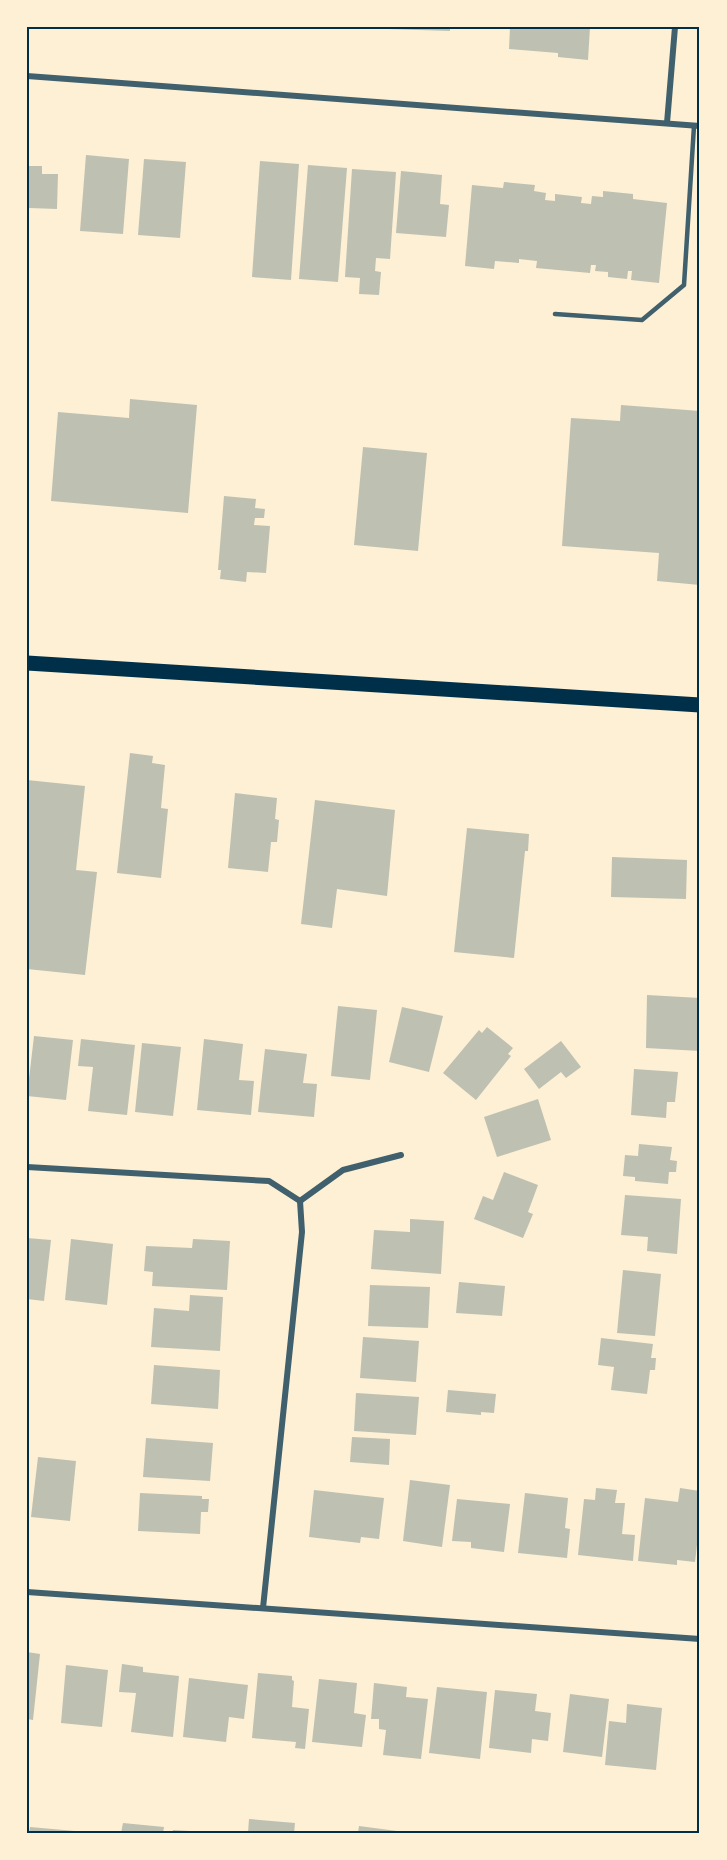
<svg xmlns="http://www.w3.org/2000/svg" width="727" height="1860" viewBox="0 0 727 1860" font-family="'Varela Round',sans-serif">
<rect width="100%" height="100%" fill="#fdf0d5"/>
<g fill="#bec0b2">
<polygon points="388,27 450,27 450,31 388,29"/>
<polygon points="510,27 590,27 588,60 558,57 558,53 509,49"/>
<polygon points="86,155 129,159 123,234 80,231"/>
<polygon points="144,159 186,162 180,238 138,235"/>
<polygon points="260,161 299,164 291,280 252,277"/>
<polygon points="308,165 347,168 338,282 299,279"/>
<polygon points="27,166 42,166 42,174 58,174 57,209 29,208 29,219 27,219"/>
<polygon points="352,169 396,172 390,259 376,258 375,271 381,272 379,295 359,294 360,278 345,277"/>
<polygon points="401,171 442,175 440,204 449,205 446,237 396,233"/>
<polygon points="504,182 535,185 534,191 546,193 545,200 555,201 555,194 582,197 581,203 591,204 592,196 603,197 603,191 633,194 633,199 667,203 659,283 631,280 632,271 628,271 627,279 608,277 608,272 595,271 596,265 591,265 590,273 536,268 537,261 519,259 519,263 495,261 494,269 465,266 472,185 503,188"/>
<polygon points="130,399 197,405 188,513 51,501 58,412 129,418"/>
<polygon points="621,405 700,411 700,585 657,581 659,553 562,546 571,418 620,421"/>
<polygon points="363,447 427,453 418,551 354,545"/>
<polygon points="224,496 256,499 255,508 265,509 264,518 255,518 254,525 270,526 266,573 247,572 246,582 220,579 221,570 218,570"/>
<polygon points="130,753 153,756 152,763 165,765 161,808 168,809 161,878 117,873"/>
<polygon points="27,780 85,786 76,870 97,872 85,975 27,969"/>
<polygon points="235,793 277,798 275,819 279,820 277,842 271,842 268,872 228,868"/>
<polygon points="315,800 395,810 387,896 337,889 332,928 301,924"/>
<polygon points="467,828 529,834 528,851 525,851 514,958 454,952"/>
<polygon points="612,857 687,860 686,899 611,897"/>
<polygon points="647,995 700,998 700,1051 646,1048"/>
<polygon points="338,1006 377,1010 370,1080 331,1076"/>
<polygon points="402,1007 443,1016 429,1072 389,1062"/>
<polygon points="487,1027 513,1048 508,1054 511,1056 476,1100 443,1073 479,1030 482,1033"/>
<polygon points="34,1036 73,1040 66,1100 27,1096"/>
<polygon points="81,1039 135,1045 127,1115 88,1111 93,1067 78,1066"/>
<polygon points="204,1039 243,1044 239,1080 254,1081 251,1115 197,1110"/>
<polygon points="561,1041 581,1067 566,1078 561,1072 539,1089 524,1069"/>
<polygon points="142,1043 181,1047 173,1116 135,1112"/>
<polygon points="265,1049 307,1054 303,1083 317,1084 314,1117 258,1112"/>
<polygon points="634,1069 678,1072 675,1102 667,1102 666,1118 631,1115"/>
<polygon points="538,1099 551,1140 497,1157 484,1117"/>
<polygon points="639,1144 672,1147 670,1160 677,1161 676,1172 669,1172 668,1184 635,1181 635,1177 623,1176 625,1155 638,1156"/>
<polygon points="504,1172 538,1185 528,1212 533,1214 523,1238 474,1219 483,1196 493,1200"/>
<polygon points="625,1195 681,1199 677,1254 647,1251 648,1237 621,1235"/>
<polygon points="410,1219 444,1221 441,1274 371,1269 374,1230 410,1232"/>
<polygon points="27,1238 51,1240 44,1301 27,1299"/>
<polygon points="71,1239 113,1244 107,1305 65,1300"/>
<polygon points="193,1239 230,1241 227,1290 152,1286 153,1272 144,1271 146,1246 192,1248"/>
<polygon points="623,1270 661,1274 655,1336 617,1333"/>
<polygon points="459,1282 505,1286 502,1316 456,1313"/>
<polygon points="370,1285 430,1287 428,1328 368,1326"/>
<polygon points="190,1295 223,1297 220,1351 151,1347 154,1308 189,1311"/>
<polygon points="363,1337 419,1341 416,1382 360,1378"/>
<polygon points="601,1338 653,1344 651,1358 656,1358 655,1370 650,1370 647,1394 611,1390 614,1367 598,1365"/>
<polygon points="154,1365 220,1370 218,1409 151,1404"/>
<polygon points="448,1390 496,1394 494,1413 481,1412 481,1415 446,1412"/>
<polygon points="356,1393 419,1397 416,1435 354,1431"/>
<polygon points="352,1437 390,1439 389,1465 350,1462"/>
<polygon points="146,1438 213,1443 210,1481 143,1477"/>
<polygon points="38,1457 76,1461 70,1521 31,1517"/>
<polygon points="410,1480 450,1485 442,1547 403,1541"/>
<polygon points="596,1488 617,1490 615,1503 625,1503 622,1534 635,1535 633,1561 578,1555 584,1499 595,1500"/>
<polygon points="680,1488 700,1491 700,1519 695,1562 677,1560 677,1565 638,1561 645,1498 678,1502"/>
<polygon points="314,1490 384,1498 379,1539 361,1537 360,1543 309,1537"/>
<polygon points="140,1493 202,1496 202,1499 209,1499 208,1512 201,1512 200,1534 138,1531"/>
<polygon points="525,1493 568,1498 565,1528 570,1529 567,1558 518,1553"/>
<polygon points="457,1499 510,1504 504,1552 471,1548 471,1542 452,1541"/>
<polygon points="27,1652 40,1654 33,1720 27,1719"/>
<polygon points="122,1664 143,1667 143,1672 179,1676 173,1737 131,1732 136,1693 119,1692"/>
<polygon points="66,1665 108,1670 102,1727 61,1723"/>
<polygon points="258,1673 292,1676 292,1680 294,1681 292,1707 309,1709 305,1749 295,1748 296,1742 252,1738"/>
<polygon points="189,1678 248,1685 244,1719 229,1717 226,1742 183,1737"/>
<polygon points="319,1679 357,1683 354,1713 366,1715 362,1747 312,1742"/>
<polygon points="374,1683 407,1687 406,1697 428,1699 421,1759 383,1755 386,1730 379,1729 379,1719 371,1719"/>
<polygon points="437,1687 487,1692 480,1759 429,1753"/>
<polygon points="495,1690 537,1694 535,1711 551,1713 548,1741 532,1739 531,1753 489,1748"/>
<polygon points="570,1694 609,1699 602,1757 563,1752"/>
<polygon points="627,1704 662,1708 656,1770 605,1765 609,1721 626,1723"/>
<polygon points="249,1819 295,1823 294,1833 248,1833"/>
<polygon points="123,1823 164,1827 163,1833 121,1833"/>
<polygon points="359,1826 397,1831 396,1833 358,1833"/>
<polygon points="30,1827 75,1831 75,1833 29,1833"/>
<polygon points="173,1830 190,1831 190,1833 172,1833"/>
</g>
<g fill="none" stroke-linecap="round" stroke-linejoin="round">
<polyline stroke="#3f606c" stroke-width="4.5" points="555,314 642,320 684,285 694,126"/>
<g stroke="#3f606c" stroke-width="6">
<polyline points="27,76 700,126"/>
<polyline points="667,123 675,27"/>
<polyline points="27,1167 269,1181 300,1201"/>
<polyline points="300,1201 343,1170 401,1155"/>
<polyline points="27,1592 700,1639"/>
<polyline points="263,1608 302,1232 300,1201"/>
</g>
<polyline stroke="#003049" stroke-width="15" points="27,663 700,705"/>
</g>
<rect width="727" height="1860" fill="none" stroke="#fdf0d5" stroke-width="57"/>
<rect x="28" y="28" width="670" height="1804" fill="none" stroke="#003049" stroke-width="2"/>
</svg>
